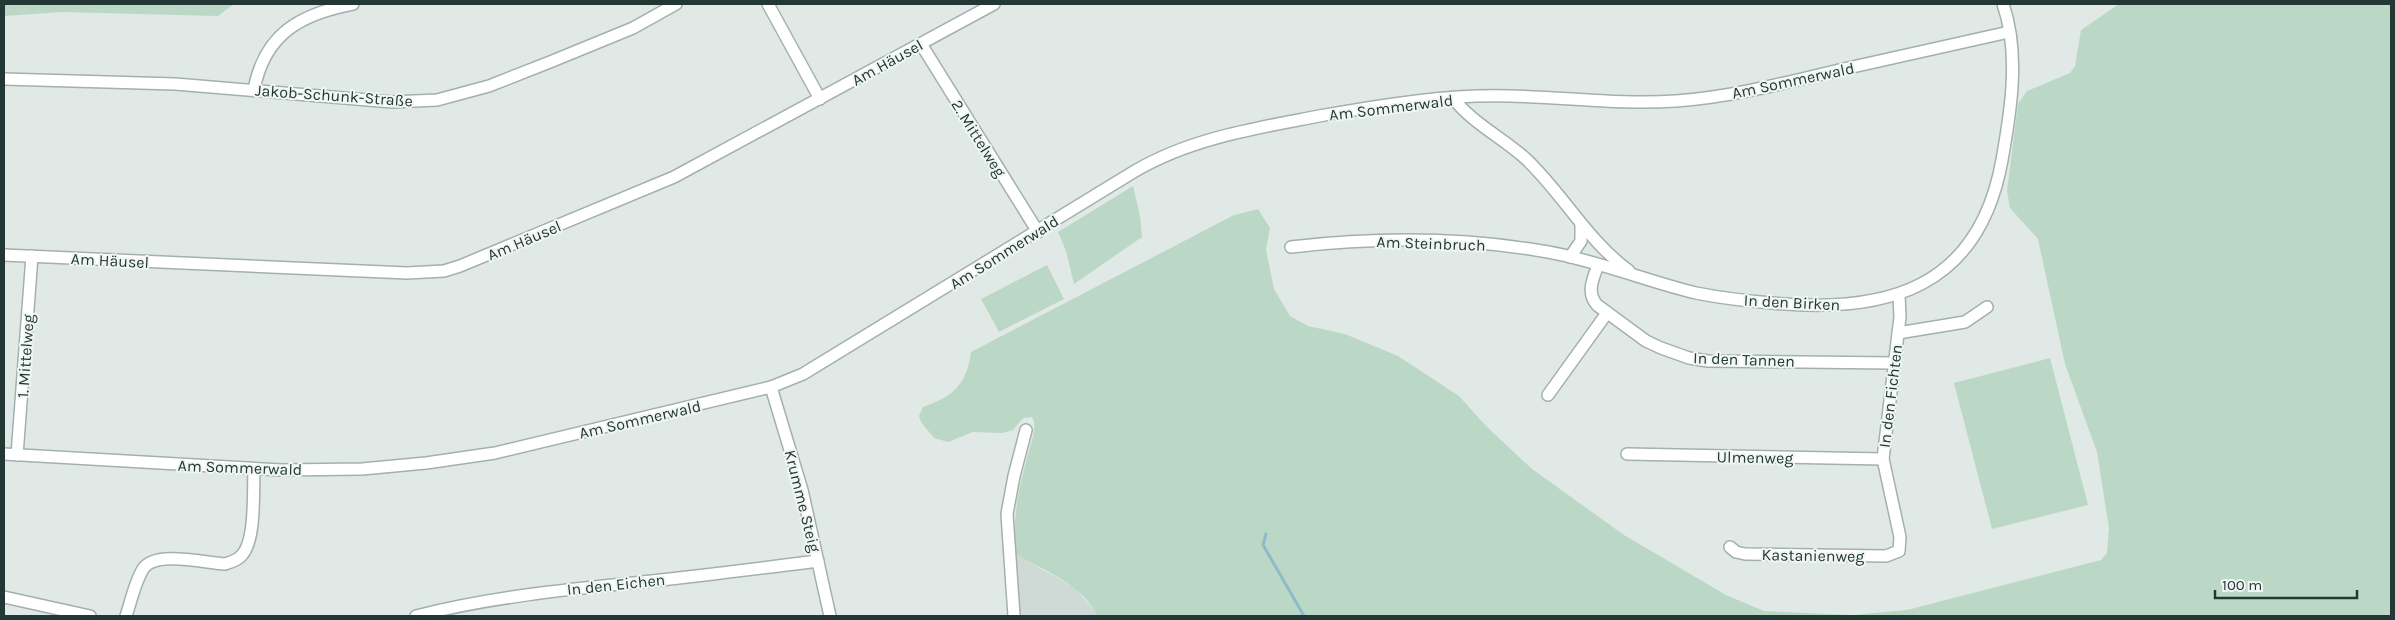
<svg xmlns="http://www.w3.org/2000/svg" width="2395" height="620" viewBox="0 0 2395 620" font-family="Karla,sans-serif">
<rect width="100%" height="100%" fill="#e0e9e6"/>
<polygon fill="#cfd9d5" points="1015,554 1075,588 1094,610 1097,616 1019,616"/>
<g fill="#bbd8c6">
<polygon points="4,4 234,4 218,16 62,12 4,16"/>
<path d="M 2119,4 L 2391,4 L 2391,616 L 1097,616 C 1084,585 1043,570 1015,554 C 1013,510 1019,488 1030,447 C 1033,437 1037,425 1032,417 L 1023,418 L 1013,430 L 1002,433 L 973,432 L 948,442 L 934,438 L 921,422 L 919,416 L 923,407 C 952,397 967,385 971,352 L 1234,215 L 1258,209 L 1270,228 L 1266,250 L 1274,289 L 1290,316 L 1308,326 L 1345,334 L 1398,356 L 1459,396 L 1486,426 L 1532,469 L 1624,535 L 1726,595 L 1764,611 L 1853,615 L 1907,610 L 2101,560 L 2107,553 L 2109,528 L 2097,452 L 2065,364 L 2038,239 L 2010,208 L 2007,191 L 2018,104 L 2027,91 L 2070,73 L 2075,66 L 2081,30 Z"/>
<polygon points="1133,186 1140,216 1142,237 1074,284 1066,251 1058,232"/>
<polygon points="1047,265 1064,299 999,332 981,299"/>
<polygon points="2050,358 2088,505 1992,529 1954,383"/>
</g>
<g fill="none" stroke-linecap="round" stroke-linejoin="round">
<polyline stroke="#8ebbc9" stroke-width="3" points="1266,534 1263,545 1304,616"/>
<g stroke="#a4b0ad" stroke-width="14">
<g id="minor">
<polyline points="768,4 820,99"/>
<polyline points="921,44 1038,232"/>
<polyline points="4,79 175,84 392,102 437,100 489,86 550,62 633,28 676,4"/>
<path d="M 254,89 C 265,34 300,14 353,4"/>
<path d="M 1453,98 C 1472,123 1503,138 1526,159 C 1563,194 1587,240 1629,271"/>
<path d="M 1291,247 C 1377,237 1463,237 1548,252 C 1599,261 1646,281 1696,293 C 1721,298 1747,301 1772,303 C 1888,314 1979,288 2002,160 C 2011,110 2020,53 2003,4"/>
<polyline points="4,255 407,273 444,271 460,266 674,177 994,4"/>
<polyline points="1570,257 1581,241 1581,225"/>
<path d="M 1598,265 C 1593,279 1586,292 1597,305 L 1646,341 L 1661,348 L 1689,358 L 1708,361 L 1894,363"/>
<polyline points="1898,333 1965,322 1987,307"/>
<polyline points="771,387 802,490 830,616"/>
<polyline points="1548,395 1607,313"/>
<path d="M 4,454 L 281,470 L 362,469 L 426,463 L 495,453 L 771,387 L 803,374 L 1135,171 C 1191,138 1257,128 1319,116 C 1382,105 1447,94 1510,96 C 1566,97 1621,105 1676,101 C 1731,97 1785,83 1839,70 C 1896,57 1953,45 2009,32"/>
<polyline points="1627,454 1883,459"/>
<polyline points="17,455 32,256"/>
<polyline points="1730,547 1736,552 1745,554 1886,556 1899,551 1900,537 1883,459 1900,317 1899,295"/>
<polyline points="4,597 90,616"/>
<path d="M 126,616 C 131,601 135,582 143,569 C 155,550 205,563 225,564 C 232,562 238,560 242,555 C 256,540 253,490 254,469"/>
<path d="M 416,616 C 494,596 572,589 652,581 C 708,575 763,568 818,561"/>
<polyline points="1014,616 1007,514 1014,476 1026,430"/>
</g>
</g>
<use href="#minor" stroke="#fff" stroke-width="11"/>
</g>
<g text-anchor="middle" stroke-width="4" stroke-linejoin="round" paint-order="stroke">
<g font-size="16" fill="#233834" stroke="#f0f6f4">
<text transform="translate(887 62) rotate(-29)" y="6">Am Häusel</text>
<text transform="translate(1793 80) rotate(-12)" y="6">Am Sommerwald</text>
<text transform="translate(334 95) rotate(4)" y="6">Jakob-Schunk-Straße</text>
<text transform="translate(1391 107) rotate(-7)" y="6">Am Sommerwald</text>
<text transform="translate(979 138) rotate(58)" y="6">2. Mittelweg</text>
<text transform="translate(524 240) rotate(-23)" y="6">Am Häusel</text>
<text transform="translate(1431 243) rotate(2)" y="6">Am Steinbruch</text>
<text transform="translate(1004 252) rotate(-32)" y="6">Am Sommerwald</text>
<text transform="translate(110 260) rotate(3)" y="6">Am Häusel</text>
<text transform="translate(1792 302) rotate(3)" y="6">In den Birken</text>
<text transform="translate(25 356) rotate(-86)" y="6">1. Mittelweg</text>
<text transform="translate(1744 359) rotate(2)" y="6">In den Tannen</text>
<text transform="translate(1890 396) rotate(-83)" y="6">In den Fichten</text>
<text transform="translate(640 419) rotate(-13)" y="6">Am Sommerwald</text>
<text transform="translate(1755 457) rotate(1)" y="6">Ulmenweg</text>
<text transform="translate(240 467) rotate(2)" y="6">Am Sommerwald</text>
<text transform="translate(803 501) rotate(76)" y="6">Krumme Steig</text>
<text transform="translate(1813 555) rotate(1)" y="6">Kastanienweg</text>
<text transform="translate(616 584) rotate(-6)" y="6">In den Eichen</text>
</g>
</g>
<rect width="2395" height="620" fill="none" stroke="#233834" stroke-width="10"/>
<path d="M2215 590v8h142v-8" fill="none" stroke="#233834" stroke-width="2.5"/>
<text x="2222" y="590" font-size="15" fill="#233834" stroke="#f0f6f4" stroke-width="4" paint-order="stroke">100 m</text>
</svg>
